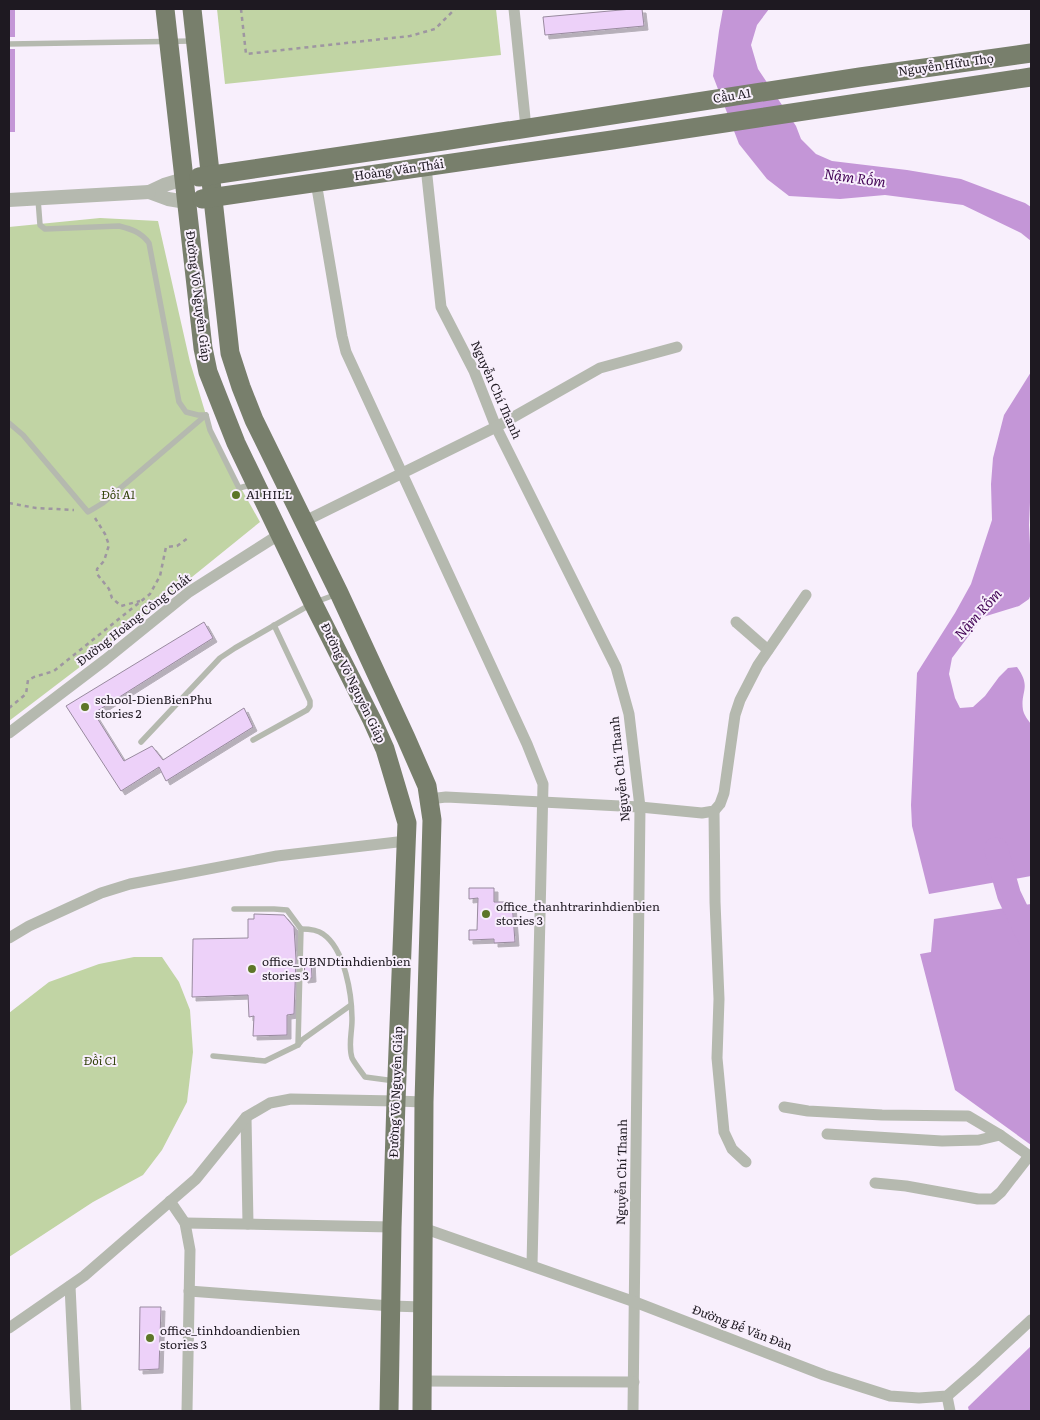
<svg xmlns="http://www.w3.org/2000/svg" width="1040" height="1420" viewBox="0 0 1040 1420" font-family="Literata,serif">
<defs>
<filter id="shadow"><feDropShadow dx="4" dy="4" stdDeviation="0" flood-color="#0004"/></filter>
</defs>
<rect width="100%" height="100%" fill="#f8effc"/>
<g fill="#c1d4a4">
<polygon points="217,9 496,9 501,55 225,84"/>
<polygon points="100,218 158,221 190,362 206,415 215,442 260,522 93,657 9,721 9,227"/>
<polygon points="134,957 162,957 179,982 190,1010 193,1052 187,1102 162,1150 143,1175 93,1202 9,1257 9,1013 49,982 99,964"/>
</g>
<g fill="#c496d7">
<polygon points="9,9 15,9 15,37 10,37"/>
<polygon points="723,9 769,9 757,25 751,45 758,69 796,126 801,139 816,154 832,161 907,170 961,179 1025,203 1031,207 1031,241 1021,233 963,205 885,195 840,199 789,196 767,179 739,144 713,76 719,31"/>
<rect x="10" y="49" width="5" height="83"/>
<path d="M 1031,372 L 1031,480 L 1029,525 L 1031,565 L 1031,594 L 1029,599 L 1019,606 L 983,617 L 952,658 L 949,674 L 955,698 L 960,708 L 973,707 L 985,696 L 999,677 L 1008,668 L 1017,667 C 1032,688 1020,691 1023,710 C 1024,715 1028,720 1031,724 L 1031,876 L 929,894 L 912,826 L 911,805 L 917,673 L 955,613 L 971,584 L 992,520 L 991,484 L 993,458 L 1004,415 Z"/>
<polygon points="1031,904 1031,1145 955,1090 920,954 931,952 934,919"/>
<polygon points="1031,1346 1031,1411 969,1411 968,1407"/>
</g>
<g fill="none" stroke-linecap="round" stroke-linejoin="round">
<polyline stroke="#c496d7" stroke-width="24" points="996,849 1009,895 1031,941"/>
</g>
<g fill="#edd1f9" stroke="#988a9e" filter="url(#shadow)">
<polygon points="632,9 642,9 644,26 545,35 543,17"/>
<polygon points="204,622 213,638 94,713 124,761 152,746 163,760 244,708 253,727 166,781 159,767 121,791 66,706"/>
<polygon points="469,888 494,888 494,902 512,902 515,942 494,943 494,939 469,940 469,930 477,930 478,898 469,899"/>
<polygon points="254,914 284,915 294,927 296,959 294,1014 287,1015 287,1035 253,1036 254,1016 249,1017 248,995 192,997 193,939 248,938 248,919 254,919"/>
<polygon points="311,958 312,978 304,979 305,959"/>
<polygon points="140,1307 161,1307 159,1369 139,1370"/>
</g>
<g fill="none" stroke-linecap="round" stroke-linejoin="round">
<g stroke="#9e96a1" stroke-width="2.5" stroke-dasharray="4 4" stroke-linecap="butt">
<polyline points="241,9 246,54 410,36 435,29 455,9"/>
<polyline points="9,503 36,508 74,510"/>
<polyline points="95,518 105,534 109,545 104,561 97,569 97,574 109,589 112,598 121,606 140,601"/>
<polyline points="9,708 26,694 28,680 34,677 54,671 150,594 160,576 166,547 177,546 188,538"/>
</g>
<g stroke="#b5b9af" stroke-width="5.5">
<polyline points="9,44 193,41"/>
<path d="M 38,199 L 40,225 L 45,229 L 119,226 C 131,229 141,232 149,243 L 179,402 L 186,412 L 198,415 L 206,415 L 210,430 L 239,488 L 254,484"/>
<polyline points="9,423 23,435 88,512 103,503 206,415"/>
<polyline points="253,740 307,710 310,706 310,701 274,625"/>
<polyline points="141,742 220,658 235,648 313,603 337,594"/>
<polyline points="234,909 274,909 287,910 301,929 298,1045"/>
<path d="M 301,929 C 308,929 318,930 323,934 C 345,949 352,995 352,1020 C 352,1033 348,1045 352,1058 C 355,1064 361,1071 365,1077 L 395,1081"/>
<polyline points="213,1056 265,1061 298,1045 302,1040 351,1005"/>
</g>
<g stroke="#b5b9af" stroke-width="11">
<polyline points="514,9 526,128"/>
<polyline points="426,167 441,307 474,371 496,427 616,667 629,714 640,807 633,1411"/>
<polyline points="316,182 342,336 346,352 527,744 543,784 532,1265"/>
<polyline points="303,522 496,427 600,368 677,347"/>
<polyline points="736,622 768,650"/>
<polyline points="9,733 105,660 189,592 280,534"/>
<polyline points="429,799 446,797 640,807 702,813 714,811 720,804 724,793 735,715 740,700 758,665 806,595"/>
<polyline points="714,811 715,902 719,999 717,1058 724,1132 732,1149 746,1162"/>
<polyline points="9,938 29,926 101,893 130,884 277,856 406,841"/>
<polyline points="784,1107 808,1111 882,1115 968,1116 1000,1135 1031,1157"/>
<polyline points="246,1117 248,1224"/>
<polyline points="827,1134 942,1141 979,1140 1000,1135"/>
<polyline points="875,1183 906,1186 978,1199 993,1199 1001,1192 1029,1156"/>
<polyline points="170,1201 185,1223 190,1250 187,1411"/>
<polyline points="185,1223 392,1227"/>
<polyline points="423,1228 635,1302 824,1375 890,1396 919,1398 947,1396 977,1370 1031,1320"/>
<polyline points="70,1286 76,1411"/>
<polyline points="189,1291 391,1306 423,1307"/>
<polyline points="9,1328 84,1276 196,1179 246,1117 270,1103 291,1099 396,1101 424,1102"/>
<polyline points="423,1381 634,1382"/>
<polyline points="947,1396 950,1411"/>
</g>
<g stroke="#b5b9af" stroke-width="14">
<polyline points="184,179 164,185 149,192 168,199 186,202"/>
<polyline points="9,200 149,192"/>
</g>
<g stroke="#787f6c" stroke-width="19">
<polyline points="165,9 203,348 208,372 236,443 313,603 372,720 385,749 407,823 396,1101 392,1227 389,1411"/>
<polyline points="192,9 230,353 241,387 254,420 339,593 406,738 427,786 432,820 424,1102 422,1411"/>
<polyline points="199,177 443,141 860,77 1031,53"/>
<polyline points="202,199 612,140 1031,77"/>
</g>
</g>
<g fill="#5d7628" stroke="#f8effc" stroke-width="2">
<circle cx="236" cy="495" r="5"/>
<circle cx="85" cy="707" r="5"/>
<circle cx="486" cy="914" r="5"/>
<circle cx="252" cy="969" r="5"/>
<circle cx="150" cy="1338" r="5"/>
</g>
<g text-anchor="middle" stroke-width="4" stroke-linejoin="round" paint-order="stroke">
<g font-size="12" fill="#1e1921" stroke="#f8effc">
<text transform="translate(946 65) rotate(-8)" y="4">Nguyễn Hữu Thọ</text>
<text transform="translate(732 96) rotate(-9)" y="4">Cầu A1</text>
<text transform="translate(399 170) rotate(-8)" y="4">Hoàng Văn Thái</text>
<text transform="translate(198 296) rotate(83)" y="4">Đường Võ Nguyên Giáp</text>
<text transform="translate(496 390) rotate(66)" y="4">Nguyễn Chí Thanh</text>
<text transform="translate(134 620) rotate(-38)" y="4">Đường Hoàng Công Chất</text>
<text transform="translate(353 683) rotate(64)" y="4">Đường Võ Nguyên Giáp</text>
<text transform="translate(620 769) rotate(-96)" y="4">Nguyễn Chí Thanh</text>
<text transform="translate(396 1092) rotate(-88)" y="4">Đường Võ Nguyên Giáp</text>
<text transform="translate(622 1172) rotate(-89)" y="4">Nguyễn Chí Thanh</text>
<text transform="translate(742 1328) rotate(21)" y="4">Đường Bế Văn Đàn</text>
</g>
<g font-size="12" font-style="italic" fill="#314108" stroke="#f8effc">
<text x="118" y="499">Đồi A1</text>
<text x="100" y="1065">Đồi C1</text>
</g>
<g font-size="12" fill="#1e1921" stroke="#f8effc" text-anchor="start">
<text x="246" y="499">A1 HILL</text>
<text x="95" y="704">school-DienBienPhu<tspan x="95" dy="14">stories 2</tspan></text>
<text x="496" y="911">office_thanhtrarinhdienbien<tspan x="496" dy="14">stories 3</tspan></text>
<text x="262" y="966">office_UBNDtinhdienbien<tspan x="262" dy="14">stories 3</tspan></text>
<text x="160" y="1335">office_tinhdoandienbien<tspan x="160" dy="14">stories 3</tspan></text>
</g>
<g font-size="14" font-style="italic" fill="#420355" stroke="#f8effc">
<text transform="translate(855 178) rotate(8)" y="5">Nậm Rốm</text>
<text transform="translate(978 614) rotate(-48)" y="5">Nậm Rốm</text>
</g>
</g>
<rect width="1040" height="1420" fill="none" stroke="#1e1921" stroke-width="20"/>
</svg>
